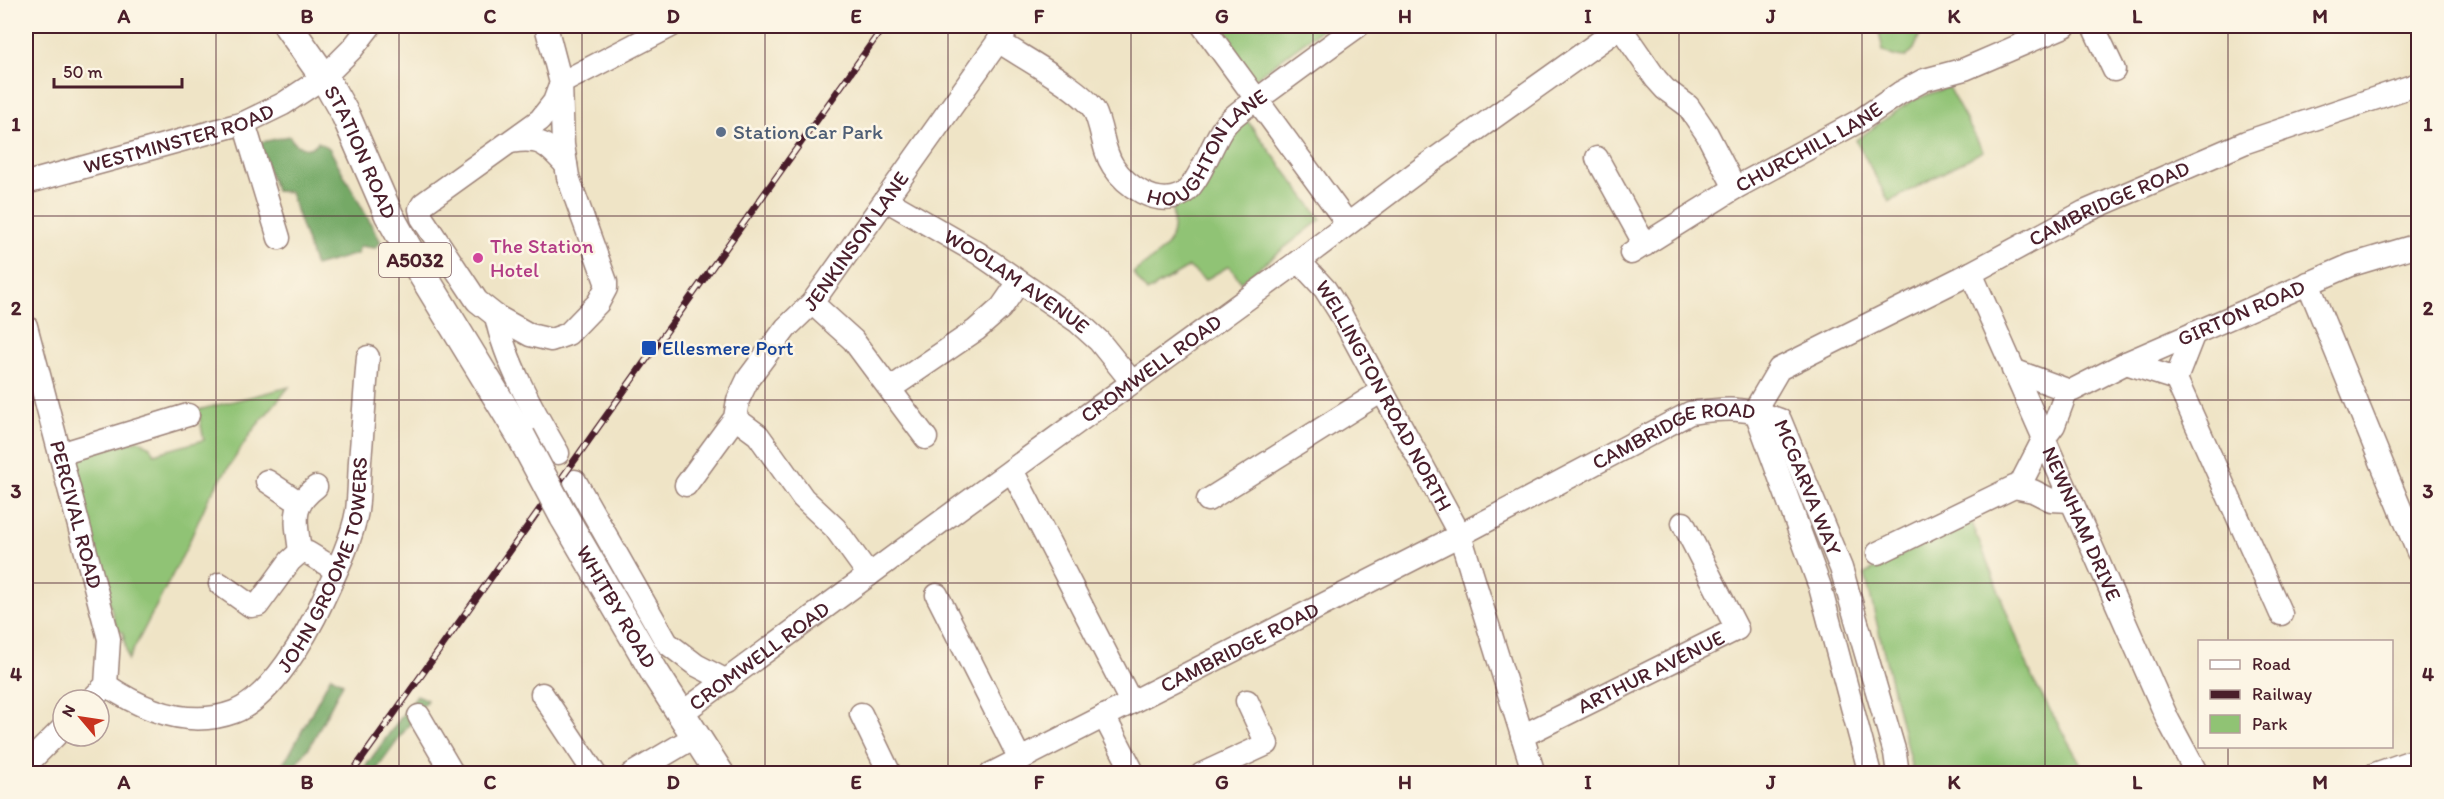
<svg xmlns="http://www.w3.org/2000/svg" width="2444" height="799" viewBox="0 0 2444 799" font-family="Itim,sans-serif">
<rect width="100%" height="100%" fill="#fcf5e5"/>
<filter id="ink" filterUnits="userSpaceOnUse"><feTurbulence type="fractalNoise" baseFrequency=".0167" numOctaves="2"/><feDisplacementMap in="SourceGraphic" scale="12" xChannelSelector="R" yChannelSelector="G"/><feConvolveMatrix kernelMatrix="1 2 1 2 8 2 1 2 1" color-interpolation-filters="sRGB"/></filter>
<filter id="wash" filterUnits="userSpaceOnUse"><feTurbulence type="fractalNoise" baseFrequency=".008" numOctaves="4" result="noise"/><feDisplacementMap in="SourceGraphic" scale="24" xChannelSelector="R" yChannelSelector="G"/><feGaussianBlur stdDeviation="1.35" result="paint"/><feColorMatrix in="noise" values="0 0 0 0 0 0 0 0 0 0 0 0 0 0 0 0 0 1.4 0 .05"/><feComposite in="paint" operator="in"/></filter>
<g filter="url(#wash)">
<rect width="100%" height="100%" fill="#efe4c6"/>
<g fill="#90c374" stroke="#6d7150" stroke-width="1.5">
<polygon points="1215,26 1321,26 1323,28 1253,80"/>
<polygon points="1878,26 1915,26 1920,35 1914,49 1906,57 1893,56 1883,51"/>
<polygon points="1948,87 1983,151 1889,202 1856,140 1911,101"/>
<path d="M 1246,119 L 1321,219 L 1241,282 L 1229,266 L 1205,280 L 1189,267 L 1147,292 L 1133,273 C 1161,251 1179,247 1172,208 L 1232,130 Z"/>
<polygon points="289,387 253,430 209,497 186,549 128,660 123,633 117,629 71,468 81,456 139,440 150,447 154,454 204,440 198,410"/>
<polygon points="1971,520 2033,680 2086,773 1913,773 1865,574"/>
</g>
<g fill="#74a966" stroke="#5f6448" stroke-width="1.5">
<path d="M 289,136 C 296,147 308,154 318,142 L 329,148 L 381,242 L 375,248 L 360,246 L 357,254 L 315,266 L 290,192 L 276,191 L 258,143 Z"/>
<polygon points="331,676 343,683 310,746 289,773 275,773 289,755"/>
<polygon points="417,695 427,700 374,773 360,774"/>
</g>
</g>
<g filter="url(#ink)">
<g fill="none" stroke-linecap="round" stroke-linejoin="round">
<g stroke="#9c8278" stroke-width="25">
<g id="minor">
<polyline points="546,26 561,83 563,145 568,177 606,282 606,288 598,303 568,334 551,340 530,335 496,316 477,301 422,218 420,209 423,204 540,120 554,102 561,83"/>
<polyline points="1203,26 1347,223"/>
<polyline points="2093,26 2114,70"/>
<polyline points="1620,27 1656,79 1665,89 1688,106 1707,134 1735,188"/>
<path id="s1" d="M 998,41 C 1020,56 1082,89 1094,110 C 1103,128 1102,149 1113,166 C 1126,186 1155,206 1179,196 C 1199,188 1212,140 1226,124 C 1236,112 1253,102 1266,93 C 1296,71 1327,48 1358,26"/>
<polyline points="561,83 671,26"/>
<polyline points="244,123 279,238"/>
<path d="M 511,142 C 540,137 547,144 566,165"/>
<polyline points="1597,158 1645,245"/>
<path id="s2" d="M 26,183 L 244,123 L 283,104 L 324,77 L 352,49 L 370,26"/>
<path id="s3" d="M 886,200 L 978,253 L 1078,322 L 1099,341 L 1132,382"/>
<path id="s4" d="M 1631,253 L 1735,188 L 1859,121 L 1900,93 L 1924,80 L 1965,69 L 2065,26"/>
<path id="s5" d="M 1299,261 L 1325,289 L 1339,311 L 1460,535 L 1534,774"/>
<path id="s6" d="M 1971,273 L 2168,720 L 2197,774"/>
<polyline points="2308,283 2418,552"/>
<polyline points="812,303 853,340 926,438"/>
<path d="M 496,316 C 505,362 534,412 558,453"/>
<path id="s7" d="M 26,326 L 109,639 L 106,685 L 91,700"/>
<polyline points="2194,333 2176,379 2281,614"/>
<polyline points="2126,363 2176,379"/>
<polyline points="2013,370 2067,390"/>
<polyline points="891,388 976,330 1001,308 1019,282"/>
<path id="s8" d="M 1755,410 L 1779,369 L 1971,273 L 2084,212 L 2246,142 L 2418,84"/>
<polyline points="1755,410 1820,587 1870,774"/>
<polyline points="735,418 758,435 803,498 835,528 869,575"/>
<polyline points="60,454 188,415"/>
<polyline points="1012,470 1131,702"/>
<polyline points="267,481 300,503"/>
<polyline points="575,481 667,643 696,665 727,681"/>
<path id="s9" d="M 686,485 L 735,418 L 738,400 L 748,379 L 786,328 L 812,303 L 1009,26"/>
<path id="s10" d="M 2019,487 L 2043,440 L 2054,425 L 2067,390 L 2073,390 L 2126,363 L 2351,265 L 2418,245"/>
<polyline points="1208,500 1382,391"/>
<path d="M 300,552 C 297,523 289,507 316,487"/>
<polyline points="1878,553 2014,487 2033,491 2051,500 2071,501"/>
<polyline points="220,584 251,606 258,605 290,561 300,552 308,553 336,570"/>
<polyline points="937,595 1020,759"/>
<path id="s11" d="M 106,685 C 143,710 188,729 234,712 C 271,698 307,635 323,600 C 335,574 352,540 357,511 C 359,495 359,478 360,461 C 363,427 365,392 368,357"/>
<polyline points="542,694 595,774"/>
<path id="s12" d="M 682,713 L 961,507 L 1299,261 L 1421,169 L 1622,26"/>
<polyline points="861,714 890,774"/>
<polyline points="419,716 453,774"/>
<polyline points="1104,716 1134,774"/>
<path id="s13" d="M 1522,736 L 1737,629 L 1683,523"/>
<polyline points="26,765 63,728"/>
<polyline points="632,774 696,736"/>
<path id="s14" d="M 991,774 L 1460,535 L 1690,413 C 1726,408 1746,407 1780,420 L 1841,568 L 1895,753 L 1898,774"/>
<polyline points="1202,774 1267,744 1247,701"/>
<polyline points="2375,774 2418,759"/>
</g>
</g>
<g stroke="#9c8278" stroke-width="31">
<g id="major">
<path id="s15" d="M 288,26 L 324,77 L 346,116 L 389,215 L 421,272 L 521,436"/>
<path id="s16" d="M 564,517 L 655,673 L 720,774"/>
</g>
</g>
<use href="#minor" stroke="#fff" stroke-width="22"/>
<use href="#major" stroke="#fff" stroke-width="28"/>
<g stroke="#4a1f2b" stroke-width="7">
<polyline id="rail" points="351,774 884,26"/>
</g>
<use href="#rail" stroke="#fcf5e5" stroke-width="4.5" stroke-dasharray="14" stroke-linecap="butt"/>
<g stroke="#9c8278" stroke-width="31" stroke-linecap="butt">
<polyline id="major-bridge" points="521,436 564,517"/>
</g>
<use href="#major-bridge" stroke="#fff" stroke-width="28"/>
</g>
</g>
<path fill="none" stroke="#4a1f2b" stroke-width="1.5" stroke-opacity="0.55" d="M 216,26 L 216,774M 399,26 L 399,774M 582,26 L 582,774M 765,26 L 765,774M 948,26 L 948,774M 1131,26 L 1131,774M 1313,26 L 1313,774M 1496,26 L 1496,774M 1679,26 L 1679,774M 1862,26 L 1862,774M 2045,26 L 2045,774M 2228,26 L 2228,642M 26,216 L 2418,216M 26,400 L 2418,400M 26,583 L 2418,583M 2228,746 L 2228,774"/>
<circle fill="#5c6f8a" stroke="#fcf5e5" stroke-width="2" cx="721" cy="132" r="6"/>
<circle fill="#d1479c" stroke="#fcf5e5" stroke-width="2" cx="478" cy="258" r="6"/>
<rect fill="#1a4fb4" stroke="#fcf5e5" stroke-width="2" x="641" y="340" width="16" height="16" rx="3"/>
<g text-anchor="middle" stroke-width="5" stroke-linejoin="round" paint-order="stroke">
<rect fill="#fcf5e5" stroke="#7f5f63" stroke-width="1.5" x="379" y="243" width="72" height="34" rx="4.5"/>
<g font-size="20" font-weight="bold" fill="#4a1f2b">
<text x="415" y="267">A5032</text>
</g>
<g font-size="21" fill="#4e5e75" stroke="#fcf5e5" text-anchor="start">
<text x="733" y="139">Station Car Park</text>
</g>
<g font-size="21" fill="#4a1f2b" stroke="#fcf5e5">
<text dy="7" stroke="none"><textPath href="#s2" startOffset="159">WESTMINSTER ROAD</textPath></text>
<text dy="7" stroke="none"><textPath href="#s1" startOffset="308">HOUGHTON LANE</textPath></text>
<text dy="7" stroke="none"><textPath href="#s4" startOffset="207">CHURCHILL LANE</textPath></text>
<text dy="7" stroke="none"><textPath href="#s15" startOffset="146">STATION ROAD</textPath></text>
<text dy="7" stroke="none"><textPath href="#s8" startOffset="417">CAMBRIDGE ROAD</textPath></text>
<text dy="7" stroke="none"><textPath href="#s9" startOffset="300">JENKINSON LANE</textPath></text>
<text dy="7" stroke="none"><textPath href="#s3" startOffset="154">WOOLAM AVENUE</textPath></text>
<text dy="7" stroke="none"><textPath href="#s10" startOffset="300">GIRTON ROAD</textPath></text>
<text dy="7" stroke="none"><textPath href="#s12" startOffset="582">CROMWELL ROAD</textPath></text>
<text dy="7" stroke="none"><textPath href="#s5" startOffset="160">WELLINGTON ROAD NORTH</textPath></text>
<text dy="7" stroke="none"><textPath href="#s14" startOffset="765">CAMBRIDGE ROAD</textPath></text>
<text dy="7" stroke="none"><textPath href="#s14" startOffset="951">MCGARVA WAY</textPath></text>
<text dy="7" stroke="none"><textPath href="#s7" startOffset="195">PERCIVAL ROAD</textPath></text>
<text dy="7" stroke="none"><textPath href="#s6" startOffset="274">NEWNHAM DRIVE</textPath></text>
<text dy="7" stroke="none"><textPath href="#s11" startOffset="316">JOHN GROOME TOWERS</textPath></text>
<text dy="7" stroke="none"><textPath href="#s16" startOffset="104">WHITBY ROAD</textPath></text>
<text dy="7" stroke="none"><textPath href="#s14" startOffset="279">CAMBRIDGE ROAD</textPath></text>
<text dy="7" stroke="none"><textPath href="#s12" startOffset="96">CROMWELL ROAD</textPath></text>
<text dy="7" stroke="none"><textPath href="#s13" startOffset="144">ARTHUR AVENUE</textPath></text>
</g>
<g font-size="21" fill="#b23c85" stroke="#fcf5e5" text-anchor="start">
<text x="490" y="253">The Station<tspan x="490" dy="24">Hotel</tspan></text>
</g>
<g font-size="21" fill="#164399" stroke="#fcf5e5" text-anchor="start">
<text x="662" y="355">Ellesmere Port</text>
</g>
</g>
<rect width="2444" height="799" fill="none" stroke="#fcf5e5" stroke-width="66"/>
<rect x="2198" y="640" width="195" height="108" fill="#fcf5e5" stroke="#b59f9b" stroke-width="1.5"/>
<rect x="2210" y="660" width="30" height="9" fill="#ffffff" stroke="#b59f9b" stroke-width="1.5"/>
<text x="2252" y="670" font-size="18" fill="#4a1f2b">Road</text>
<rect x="2210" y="690" width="30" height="9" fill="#4a1f2b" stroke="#b59f9b" stroke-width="1.5"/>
<text x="2252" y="700" font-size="18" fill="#4a1f2b">Railway</text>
<rect x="2210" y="715" width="30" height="18" fill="#90c374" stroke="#b59f9b" stroke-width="1.5"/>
<text x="2252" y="730" font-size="18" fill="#4a1f2b">Park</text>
<g transform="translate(81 718) rotate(299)"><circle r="28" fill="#fcf5e5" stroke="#b59f9b" stroke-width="1.5"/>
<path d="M0-4.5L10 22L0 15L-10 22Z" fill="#c8321e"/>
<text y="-9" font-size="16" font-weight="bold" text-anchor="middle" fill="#4a1f2b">N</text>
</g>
<path d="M54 78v9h128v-9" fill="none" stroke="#4a1f2b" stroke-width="3"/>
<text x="63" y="78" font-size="18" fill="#4a1f2b" stroke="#fcf5e5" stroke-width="4.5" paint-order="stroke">50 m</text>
<rect x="33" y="33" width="2378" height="733" fill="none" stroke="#4a1f2b" stroke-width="2"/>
<g font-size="20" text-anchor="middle" font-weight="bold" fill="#4a1f2b">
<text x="124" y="23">A</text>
<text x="307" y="23">B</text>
<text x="490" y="23">C</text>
<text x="673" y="23">D</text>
<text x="856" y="23">E</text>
<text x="1039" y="23">F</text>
<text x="1222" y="23">G</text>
<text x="1405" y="23">H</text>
<text x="1588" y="23">I</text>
<text x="1771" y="23">J</text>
<text x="1954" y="23">K</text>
<text x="2137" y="23">L</text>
<text x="2320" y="23">M</text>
<text x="16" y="131">1</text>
<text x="2428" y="131">1</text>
<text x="16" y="315">2</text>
<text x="2428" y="315">2</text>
<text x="16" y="498">3</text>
<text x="2428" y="498">3</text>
<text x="16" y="681">4</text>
<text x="2428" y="681">4</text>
<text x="124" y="789">A</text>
<text x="307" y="789">B</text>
<text x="490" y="789">C</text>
<text x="673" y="789">D</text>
<text x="856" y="789">E</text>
<text x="1039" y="789">F</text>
<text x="1222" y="789">G</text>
<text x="1405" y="789">H</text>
<text x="1588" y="789">I</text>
<text x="1771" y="789">J</text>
<text x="1954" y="789">K</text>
<text x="2137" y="789">L</text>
<text x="2320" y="789">M</text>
</g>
</svg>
